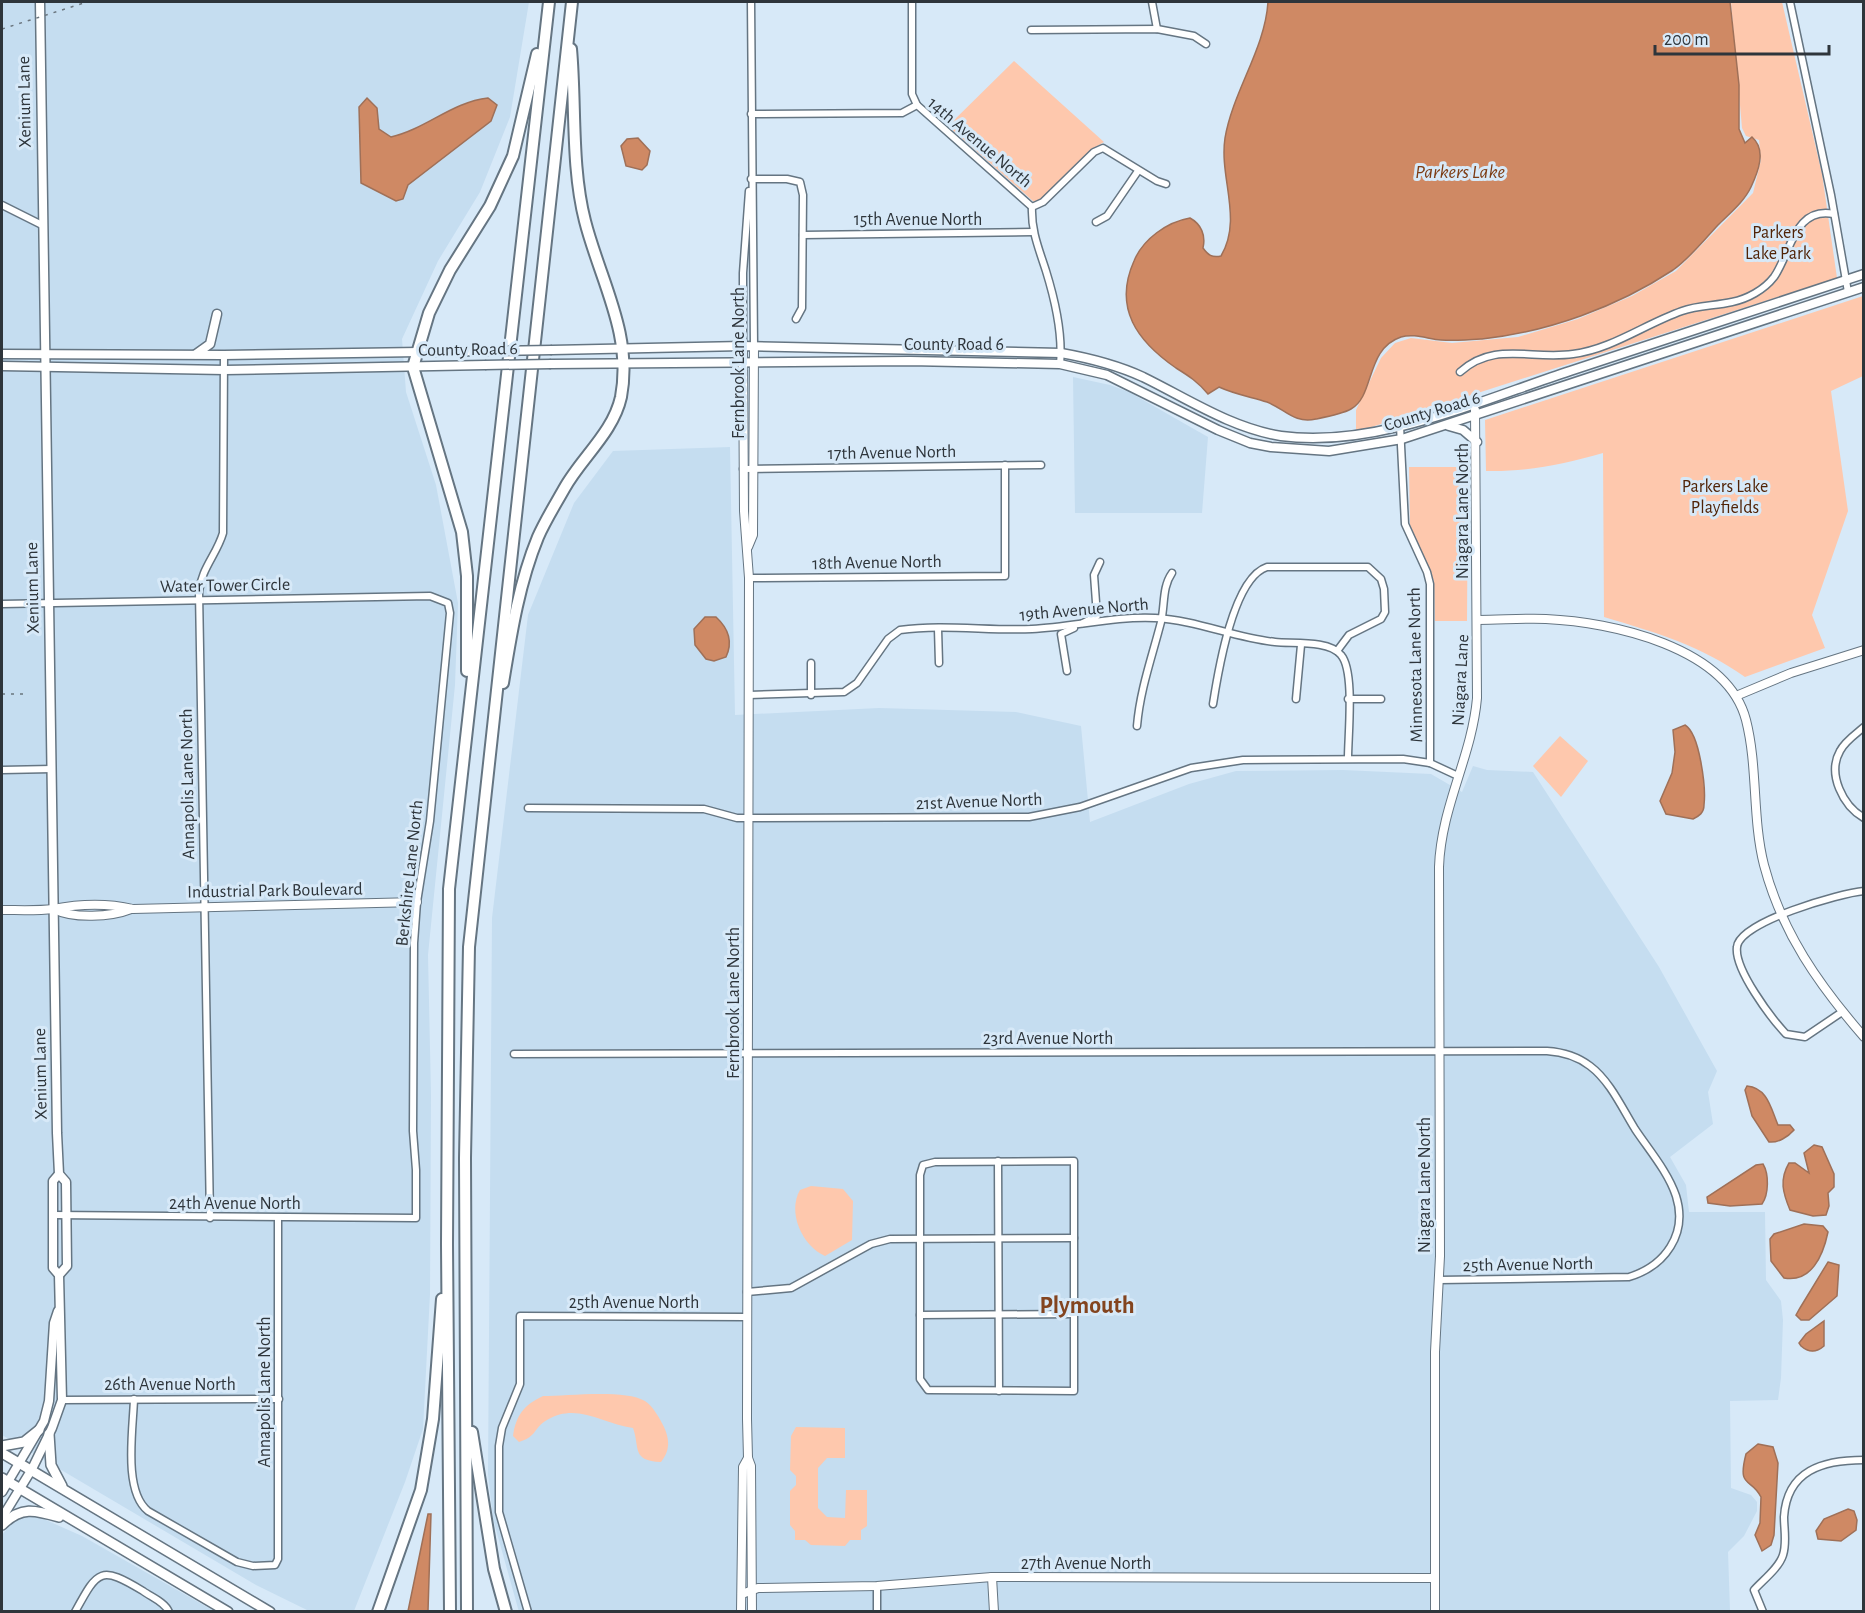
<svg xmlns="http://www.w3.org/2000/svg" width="1865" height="1613" viewBox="0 0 1865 1613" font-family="'Alegreya Sans',sans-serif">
<rect width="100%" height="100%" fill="#d7e9f8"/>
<g fill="#c5ddf0">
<polygon points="2,2 529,2 510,117 480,192 438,261 402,339 406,392 436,485 458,603 455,685 428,955 431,1095 430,1294 423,1429 405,1482 354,1611 309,1611 256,1585 2,1435"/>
<polygon points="1073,377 1110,385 1129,392 1208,437 1202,513 1075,513"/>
<polygon points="730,447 735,715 879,708 1016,712 1081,726 1090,822 1189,784 1236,771 1343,770 1431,774 1462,792 1473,766 1487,770 1533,772 1659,967 1717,1071 1708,1092 1713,1124 1670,1157 1686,1185 1689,1212 1765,1212 1766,1280 1781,1301 1783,1320 1781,1378 1778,1400 1730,1401 1731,1488 1751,1495 1757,1502 1757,1511 1744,1536 1728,1552 1730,1611 519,1612 493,1519 488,1474 492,918 528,615 574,503 613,451"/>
<polygon points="30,1513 82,1536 214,1611 2,1611 2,1535 17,1517"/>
</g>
<g fill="#fec8ad">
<polygon points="1731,2 1782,2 1822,174 1837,278 1356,432 1356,410 1381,358 1395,343 1411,338 1452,343 1518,337 1578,319 1632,296 1676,271 1753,193 1761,160 1759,140 1746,136 1742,128"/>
<polygon points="1014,61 1104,142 1094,148 1038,202 1034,202 948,126"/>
<path d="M 1863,296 L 1863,376 L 1831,391 L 1848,511 L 1812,615 L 1825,648 L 1745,677 C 1700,645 1657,633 1604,617 L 1603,453 C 1565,464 1527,472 1486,471 L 1485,420 Z"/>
<polygon points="1409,467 1468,467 1467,621 1435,621 1434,581 1410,525"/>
<polygon points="1560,736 1588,761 1561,797 1533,766"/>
<path d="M 811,1186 L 843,1189 L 853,1201 L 852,1240 L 825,1256 C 802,1246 787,1212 800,1190 Z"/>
<path d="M 543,1396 C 567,1396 625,1389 645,1401 C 653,1406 660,1419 664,1427 C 670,1440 670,1451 661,1462 C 631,1461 640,1447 633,1428 C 603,1424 577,1402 547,1420 C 533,1428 538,1436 519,1442 L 513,1436 C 516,1415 524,1405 543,1396 Z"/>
<polygon points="796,1427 845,1428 845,1458 827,1458 818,1468 818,1508 827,1517 845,1518 846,1490 867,1490 867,1526 861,1530 861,1540 850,1540 845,1546 811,1545 805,1540 795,1540 795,1531 790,1525 790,1491 796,1485 796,1476 790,1470 791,1436"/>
</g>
<g fill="#cf8964" stroke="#9f7058" stroke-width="1.5">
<path d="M 1268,2 L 1730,2 L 1739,85 L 1739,129 L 1745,143 L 1752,137 C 1767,150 1758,172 1751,187 C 1744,202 1729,214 1718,225 C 1704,240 1690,258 1673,270 C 1617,307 1548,332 1482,339 C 1468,340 1455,341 1441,340 C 1428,339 1414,333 1401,337 C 1365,349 1375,396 1351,409 C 1342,414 1326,417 1316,419 C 1294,424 1285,409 1267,402 C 1251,397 1234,394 1219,387 L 1208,394 C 1198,382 1189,376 1176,368 C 1137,341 1113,308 1134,261 C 1143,239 1167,222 1190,218 C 1201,224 1206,235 1203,248 C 1208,255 1212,258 1221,256 C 1243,219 1219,178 1225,138 C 1233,91 1265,49 1268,2 Z"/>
<path d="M 367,98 L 377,108 L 379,129 L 391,137 C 426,129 452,102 488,98 L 497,105 L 491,121 L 408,185 L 403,199 L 396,201 L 361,183 L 359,107 Z"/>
<polygon points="638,138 650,151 647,165 642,170 626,166 621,146 627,139"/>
<path d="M 705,617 L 716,617 C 728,628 733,642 726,657 L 714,661 L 706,659 L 695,645 L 694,629 Z"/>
<path d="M 1685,725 C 1700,734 1706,788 1704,805 C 1704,813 1699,816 1693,819 L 1666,814 L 1660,801 L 1672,773 L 1675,752 L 1673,730 Z"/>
<path d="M 1747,1086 C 1768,1088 1771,1109 1778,1125 L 1790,1125 L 1794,1130 C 1788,1137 1778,1143 1769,1142 L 1752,1116 L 1745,1090 Z"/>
<path d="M 1814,1145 L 1822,1147 L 1834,1174 L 1834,1187 L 1828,1193 L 1829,1206 L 1826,1215 L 1813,1216 L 1790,1210 C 1783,1193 1779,1180 1789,1163 L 1795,1163 L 1809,1173 L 1804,1153 Z"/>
<path d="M 1763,1164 C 1769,1174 1769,1194 1762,1204 L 1730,1206 L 1708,1203 L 1707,1197 L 1756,1165 Z"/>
<path d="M 1804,1224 L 1823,1226 L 1828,1232 C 1823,1256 1811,1283 1784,1278 L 1771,1261 L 1770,1239 L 1774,1234 Z"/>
<polygon points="1828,1262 1839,1265 1837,1296 1809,1320 1801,1320 1796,1315 1800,1308"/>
<path d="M 1824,1321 L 1824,1346 C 1816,1353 1809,1353 1801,1346 L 1799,1343 L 1806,1334 Z"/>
<path d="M 1758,1444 L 1773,1447 L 1778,1463 L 1774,1535 L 1771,1545 L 1762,1551 L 1755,1535 L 1760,1523 L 1761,1497 C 1751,1477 1737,1489 1746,1454 Z"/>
<polygon points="1848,1509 1854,1511 1857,1520 1856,1530 1841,1541 1818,1539 1816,1531 1824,1519"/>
<polygon points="428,1514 431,1514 428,1611 408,1611"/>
</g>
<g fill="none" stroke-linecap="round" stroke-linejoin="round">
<g stroke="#657582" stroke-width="9">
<g id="minor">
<polyline points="751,2 754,346"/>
<polyline points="912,2 912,94 917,105"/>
<polyline points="1152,2 1157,29"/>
<polyline points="1790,2 1831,195 1848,292"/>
<polyline points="1031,30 1157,29 1194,36 1206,44"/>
<polyline points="751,114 902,113 917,105 1032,207"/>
<polyline points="751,179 787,179 800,182 803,195 802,308 796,319"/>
<polyline points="2,205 42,225"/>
<polyline points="1096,222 1107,216 1138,171"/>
<polyline points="803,235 1033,232"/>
<polyline points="743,346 743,273 749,191"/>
<path d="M 1060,364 C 1063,333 1055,300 1046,271 C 1039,249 1031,231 1032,207 L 1043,202 L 1094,152 L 1103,148 L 1157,181 L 1166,184"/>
<path d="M 1460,372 C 1494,341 1531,360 1573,354 C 1612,349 1645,324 1682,311 C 1698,305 1715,306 1732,302 C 1747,299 1764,290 1774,277 C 1791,253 1794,206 1834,214"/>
<polyline points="1400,426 1405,524 1427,572 1430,584 1430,763"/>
<polyline points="743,469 1041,465"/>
<polyline points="749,578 1005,576 1005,465"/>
<polyline points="2,604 430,596 448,603 450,613 430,821 417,902 414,943 413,1131 416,1170 416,1218 53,1215"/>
<polyline points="1083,623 1097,616 1094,575 1100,562"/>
<polyline points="938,629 939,663"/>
<polyline points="811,663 811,695"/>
<polyline points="1067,671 1061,634 1074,628"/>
<path d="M 749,695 L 844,692 L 857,683 L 888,639 L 900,630 C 943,624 989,631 1032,629 C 1073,627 1115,616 1155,618 C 1196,620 1235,638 1275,642 C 1293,644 1329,640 1341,655 C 1355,671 1348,735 1348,758"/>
<polyline points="1296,699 1301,645"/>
<polyline points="1348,699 1381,699"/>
<path d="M 1213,704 C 1218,672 1233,578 1267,567 L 1368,567 L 1381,579 L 1384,589 L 1385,612 L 1381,619 L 1349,635 L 1337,651"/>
<path d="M 1137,726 C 1140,690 1152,657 1161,622 C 1165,605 1162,587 1172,573"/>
<path d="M 1864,727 C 1856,734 1845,741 1840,751 C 1827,774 1843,806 1864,818"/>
<polyline points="2,770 52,769"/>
<polyline points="528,808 704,809 737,818 1029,817 1080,807 1191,768 1243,760 1403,759 1430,763 1458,776"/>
<path d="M 1842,1012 L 1805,1037 L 1786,1034 C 1771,1018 1734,969 1737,947 C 1739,922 1840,893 1864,891"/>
<path d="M 514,1054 L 1547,1051 C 1563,1052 1577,1056 1590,1066 C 1610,1081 1622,1108 1635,1129 C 1649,1150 1668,1172 1676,1196 C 1688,1234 1665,1266 1629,1277 L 1439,1280"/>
<polyline points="998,1161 999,1391"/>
<polygon points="1074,1161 1074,1391 928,1390 920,1379 920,1175 923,1165 935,1162"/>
<path d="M 210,1218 L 199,592 C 201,569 217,554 223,533 L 224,355"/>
<polyline points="747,1292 791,1288 871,1244 890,1239 1074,1238"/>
<polyline points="920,1315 1074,1314"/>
<path d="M 134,1399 C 133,1430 123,1491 148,1511 L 237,1562 L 253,1566 L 275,1565 L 278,1559 L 278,1218"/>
<polyline points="62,1400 279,1399"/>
<path d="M 75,1612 C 98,1570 100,1565 143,1591 C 151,1597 165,1602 169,1612"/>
<polyline points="528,1612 499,1512 499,1446 502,1428 520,1384 520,1316 747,1317"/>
<polyline points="877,1612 877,1586"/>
<path d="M 1763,1612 L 1754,1590 C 1763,1580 1779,1568 1783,1555 C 1787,1543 1784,1529 1784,1517 C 1787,1470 1823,1460 1864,1460"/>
</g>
</g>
<g stroke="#657582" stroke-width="10">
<g id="tertiary">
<polyline points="743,346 744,511 749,578 747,1419 748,1458 751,1466 752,1612"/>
<polyline points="748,547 753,535 754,346"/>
<path d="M 1478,620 C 1501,620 1524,618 1546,619 C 1612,622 1727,647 1746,720 C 1758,767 1752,818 1764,865 C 1782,933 1819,985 1864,1037"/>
<polyline points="1736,696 1791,673 1864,650"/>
<path d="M 54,909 C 73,919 111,917 131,909"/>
<path d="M 2,910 C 18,910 37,911 53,909 C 79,904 107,903 133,909 L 417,902"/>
<polyline points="992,1577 994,1612"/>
<polyline points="742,1594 758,1588 877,1586 992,1577 1433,1578"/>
<polyline points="741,1612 743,1467 748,1458"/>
<path d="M 1435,1612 L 1435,1352 L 1440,1256 L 1439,867 C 1441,807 1472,756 1477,698 L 1475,410"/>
</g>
</g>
<g stroke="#657582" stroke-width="11">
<g id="secondary">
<polyline points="40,2 57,1133 59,1174 66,1182 67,1266 59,1275"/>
<path d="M 552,350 L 743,346 L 1061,353 C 1089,358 1117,365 1143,377 C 1188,399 1231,428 1281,436 C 1375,449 1481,400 1570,371 C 1668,339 1766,306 1864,274"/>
<polyline points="2,354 224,355 486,351"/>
<polyline points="196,354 210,344 217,314"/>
<polyline points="551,364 910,361 1060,364 1107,375 1218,430 1250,443 1271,447 1329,451 1402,439 1864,287"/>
<polyline points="2,366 225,370 485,365"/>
<polyline points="1449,426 1463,430 1477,442"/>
<polyline points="2,1492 44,1421 49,1401 54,1323 58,1311"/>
<polyline points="2,1518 32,1469 52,1428 62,1400 59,1275 53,1268 53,1181 59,1174"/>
</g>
</g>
<g stroke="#657582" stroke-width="12">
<g id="trunk">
<polyline points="49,1434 51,1465 62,1486"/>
<polyline points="2,1446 24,1442 39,1430"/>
<polyline points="2,1453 270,1612"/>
<polyline points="2,1478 228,1612"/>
<path d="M 2,1525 C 21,1506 35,1510 59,1517"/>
</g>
</g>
<g stroke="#657582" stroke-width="14">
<g id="motorway">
<polyline points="467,671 467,576 462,532 413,367 429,313 450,270 490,206 513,156 537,54"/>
<path d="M 503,683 C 511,634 519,583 538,537 C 545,521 555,505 564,489 C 581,458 613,433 621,397 C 633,334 600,280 585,221 C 571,167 576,104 571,49"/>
<polyline points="472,1432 494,1569 506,1612"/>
<polyline points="378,1612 421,1490 433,1419 442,1299"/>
<polyline points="450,1612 447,1245 449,889 549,2"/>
<polyline points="467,1612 465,1158 469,947 572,2"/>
</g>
</g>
<use href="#minor" stroke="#fff" stroke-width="6"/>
<use href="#tertiary" stroke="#fff" stroke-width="8"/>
<use href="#secondary" stroke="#fff" stroke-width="8"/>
<use href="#trunk" stroke="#fff" stroke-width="9"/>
<use href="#motorway" stroke="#fff" stroke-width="10"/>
<g stroke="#6a757e" stroke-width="1.5" stroke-dasharray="3 6" stroke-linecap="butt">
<polyline points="2,29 87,2"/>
<polyline points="2,694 27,694"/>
</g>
<g stroke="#657582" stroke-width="11" stroke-linecap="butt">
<g id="secondary-bridge">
<polyline points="486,351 552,350"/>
<polyline points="485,365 551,364"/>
</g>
</g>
<use href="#secondary-bridge" stroke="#fff" stroke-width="8"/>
</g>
<g text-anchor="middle" stroke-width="6" stroke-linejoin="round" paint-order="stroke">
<g font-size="18" fill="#2e353b" stroke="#d7e9f8">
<text transform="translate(24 102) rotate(-91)" y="6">Xenium Lane</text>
<text transform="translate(980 142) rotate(40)" y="6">14th Avenue North</text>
<text x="918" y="225">15th Avenue North</text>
<text x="954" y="350">County Road 6</text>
<text transform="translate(468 349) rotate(-1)" y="6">County Road 6</text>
<text transform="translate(738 363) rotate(-90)" y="6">Fernbrook Lane North</text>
<text transform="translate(1432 411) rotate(-17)" y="6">County Road 6</text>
<text transform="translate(892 452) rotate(-1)" y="6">17th Avenue North</text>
<text transform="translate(1462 511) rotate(-90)" y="6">Niagara Lane North</text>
<text transform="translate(877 562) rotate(-1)" y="6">18th Avenue North</text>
<text transform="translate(225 585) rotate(-1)" y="6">Water Tower Circle</text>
<text transform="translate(32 588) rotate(-91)" y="6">Xenium Lane</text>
<text transform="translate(1084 609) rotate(-5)" y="6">19th Avenue North</text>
<text transform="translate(1415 665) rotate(-91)" y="6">Minnesota Lane North</text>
<text transform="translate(1460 680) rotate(-87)" y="6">Niagara Lane</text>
<text transform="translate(187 784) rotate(-91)" y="6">Annapolis Lane North</text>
<text transform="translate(979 801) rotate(-2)" y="6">21st Avenue North</text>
<text transform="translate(409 873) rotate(-84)" y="6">Berkshire Lane North</text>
<text transform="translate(275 890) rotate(-1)" y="6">Industrial Park Boulevard</text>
<text transform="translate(733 1003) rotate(-90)" y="6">Fernbrook Lane North</text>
<text x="1048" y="1044">23rd Avenue North</text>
<text transform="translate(40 1074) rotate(-91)" y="6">Xenium Lane</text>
<text transform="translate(1424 1185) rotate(-90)" y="6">Niagara Lane North</text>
<text x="235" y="1209">24th Avenue North</text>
<text transform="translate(1528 1264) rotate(-1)" y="6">25th Avenue North</text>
<text x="634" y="1308">25th Avenue North</text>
<text x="170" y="1390">26th Avenue North</text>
<text transform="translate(264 1392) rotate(-90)" y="6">Annapolis Lane North</text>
<text x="1086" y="1569">27th Avenue North</text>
</g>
<g font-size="18" fill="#502306" stroke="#d7e9f8">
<text x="1778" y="238">Parkers<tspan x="1778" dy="21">Lake Park</tspan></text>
<text x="1725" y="492">Parkers Lake<tspan x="1725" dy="21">Playfields</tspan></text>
</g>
<g font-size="20" font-style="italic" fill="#7d3c13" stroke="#d7e9f8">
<text x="1460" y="178">Parkers Lake</text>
</g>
<g font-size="24" font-weight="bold" fill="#83441f" stroke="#d7e9f8">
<text x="1087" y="1313">Plymouth</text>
</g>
</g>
<rect width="1865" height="1613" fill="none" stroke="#2e353b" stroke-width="6"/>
<path d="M1655 45v9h174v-9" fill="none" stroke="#2e353b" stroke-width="3"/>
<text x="1664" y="45" font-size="18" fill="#2e353b" stroke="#d7e9f8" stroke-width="4.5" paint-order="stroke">200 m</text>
</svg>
